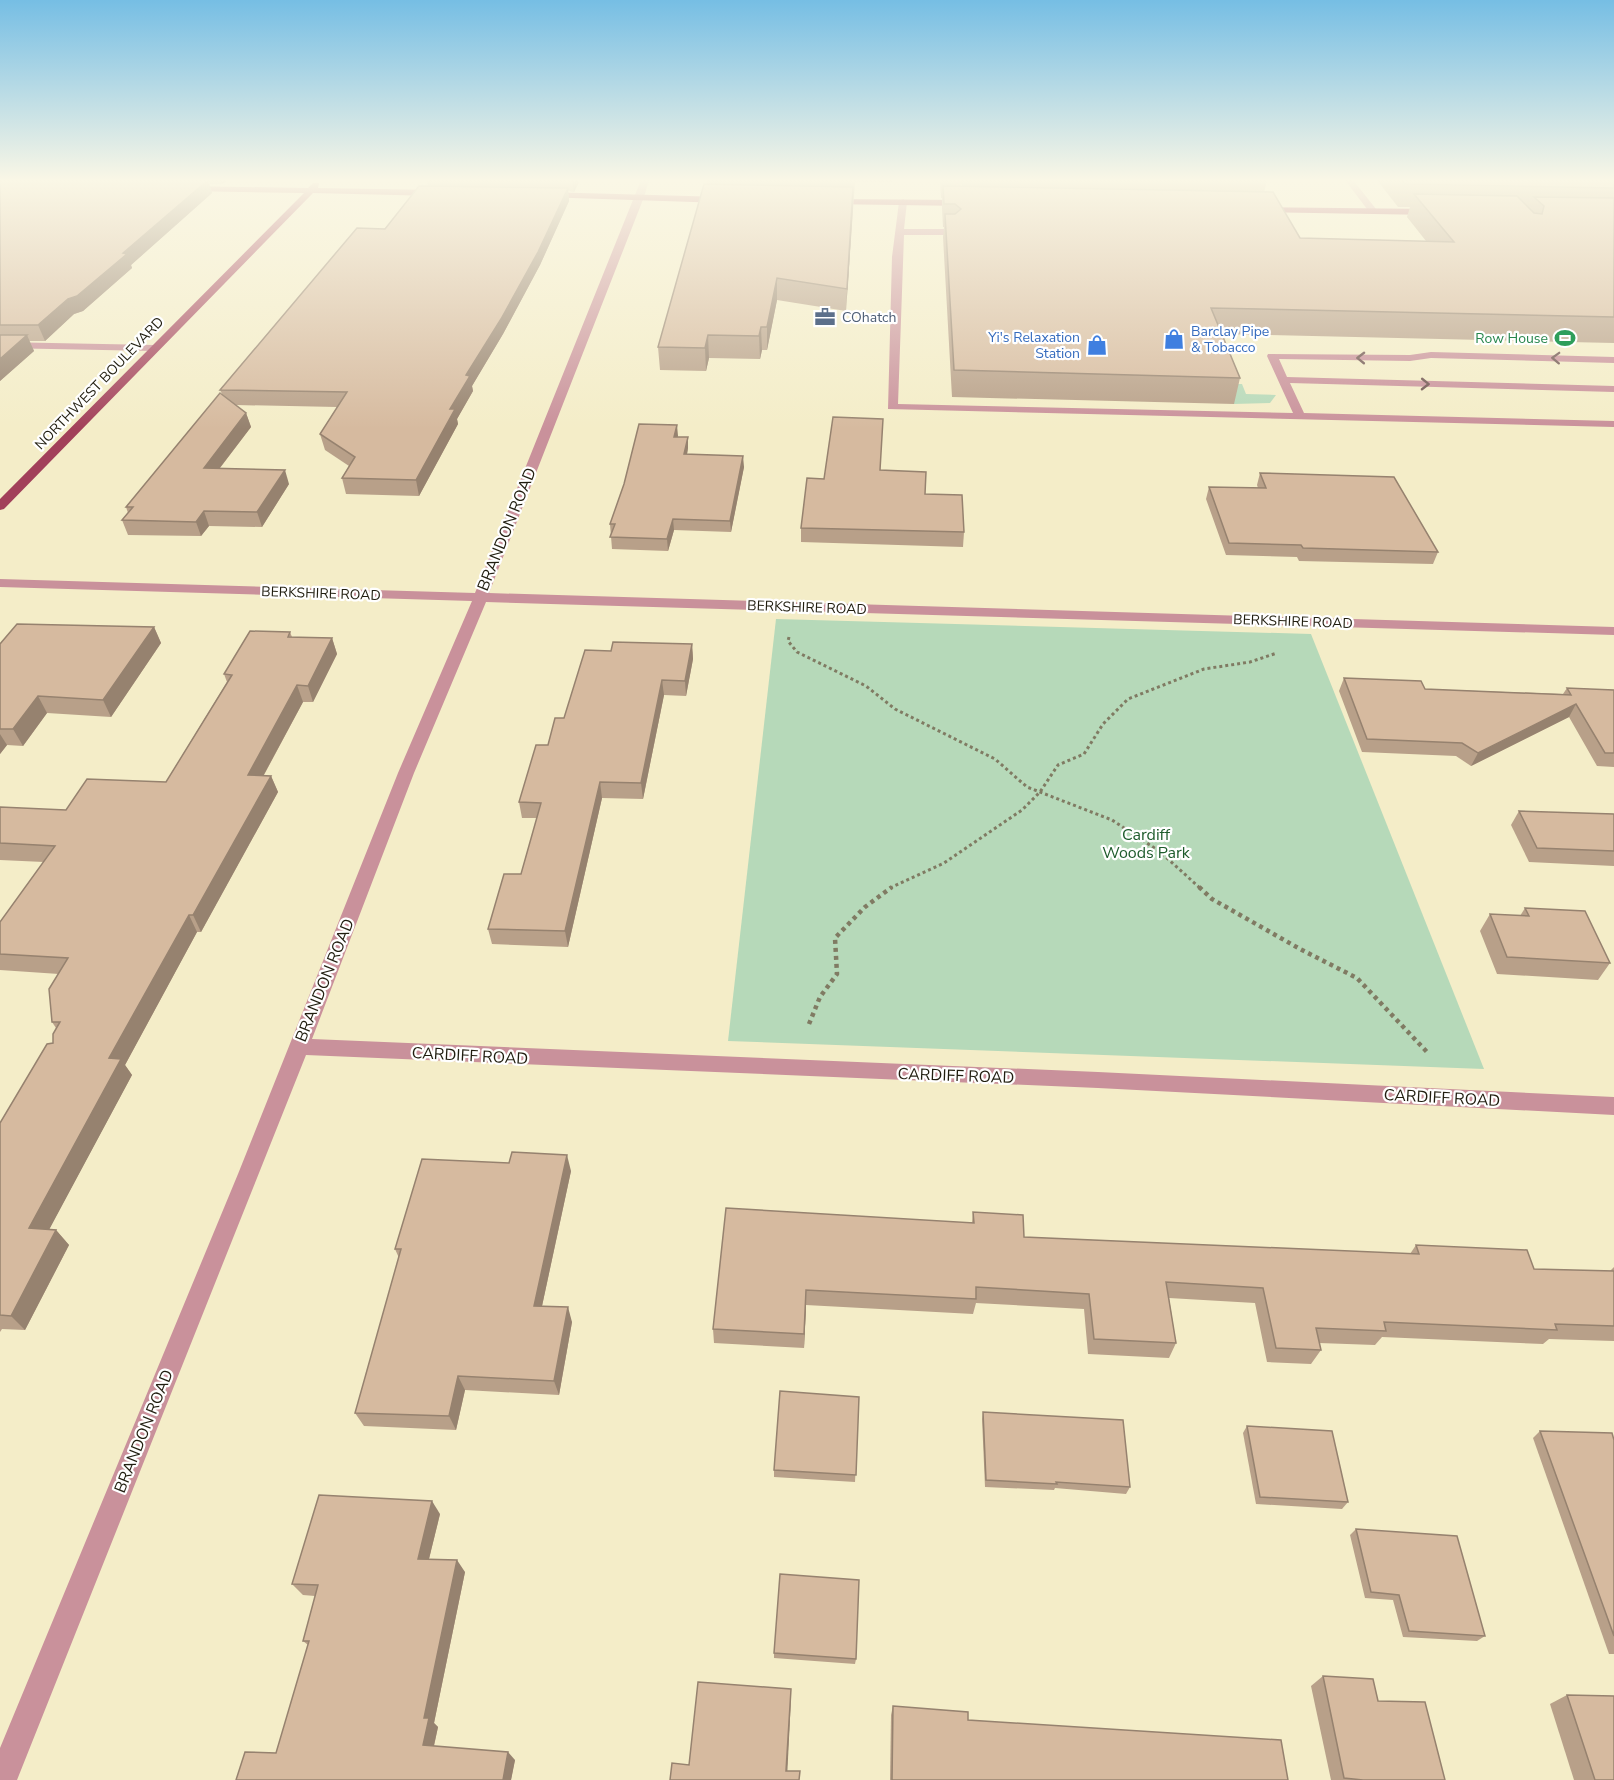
<svg xmlns="http://www.w3.org/2000/svg" width="1614" height="1780" viewBox="0 0 1614 1780" font-family="'Nunito Sans',sans-serif">
<rect width="100%" height="100%" fill="#f4edc8"/>
<g fill="#b6d9b9">
<polygon points="1225,384 1242,384 1246,394 1276,395 1270,403 1233,404"/>
<polygon points="776,619 1311,634 1484,1069 728,1041"/>
</g>
<g fill="none" stroke-linecap="round" stroke-linejoin="round">
<g stroke="#807b63" stroke-width="3" stroke-dasharray="3 3" stroke-linecap="butt">
<polyline points="789,637 788,641 797,652 866,686 895,709 995,759 1027,787 1112,820 1159,851 1200,888"/>
<polyline points="890,888 944,863 1022,810 1040,792 1058,765 1084,754 1103,724 1128,699 1204,669 1250,662 1277,653"/>
</g>
<g stroke="#807b63" stroke-width="4.5" stroke-dasharray="4 4" stroke-linecap="butt">
<polyline points="1199,887 1212,899 1300,949 1357,978 1427,1052"/>
<polyline points="809,1024 820,997 837,974 835,938 865,907 892,887"/>
</g>
<g fill="#c9919b" fill-rule="evenodd">
<polygon points="641,180 649,180 644,197 489,593 1614,627 1614,635 486,602 414,773 312,1039 1098,1072 1614,1097 1614,1115 1098,1088 306,1055 17,1780 0,1780 0,1748 238,1174 398,773 472,601 0,587 0,579 475,593"/>
<polygon points="952,180 960,180 963,205 956,203"/>
<polygon points="1345,180 1353,180 1376,209 1376,213 1370,213"/>
<polygon points="903,199 907,202 904,229 953,229 957,232 953,235 904,235 898,404 1293,413 1267,356 1268,354 1410,355 1431,352 1614,357 1614,363 1431,358 1410,361 1279,359 1287,377 1614,386 1614,392 1290,383 1304,413 1614,421 1614,427 888,409 892,257 899,202"/>
<polygon points="0,342 154,345 159,348 154,351 0,348"/>
</g>
<g fill="#a2405a" fill-rule="evenodd">
<polygon points="313,183 319,183 318,188 436,190 440,193 436,196 313,193 4,509 0,510 0,499 304,193 188,191 184,188 185,186 308,188"/>
<polygon points="545,192 724,197 728,200 724,203 542,197 542,193"/>
<polygon points="830,199 967,200 971,203 967,206 827,204 826,202"/>
<polygon points="1256,207 1432,209 1436,212 1432,215 1259,212 1255,209"/>
</g>
</g>
<g fill="#b8a089">
<polygon points="0,180 228,180 222,184 209,184 212,193 131,265 132,268 83,311 74,314 45,341 29,341 34,351 0,381"/>
<polygon points="427,180 580,180 574,192 568,191 569,201 540,265 503,334 472,386 473,391 457,419 458,424 419,496 346,494 342,478 349,466 325,450 320,434 337,407 236,405 246,413 251,427 220,468 289,484 262,527 209,526 201,536 128,535 122,520 128,513 126,507 222,394 220,390 428,186"/>
<polygon points="705,180 892,180 892,182 855,182 846,311 777,300 767,350 762,350 760,359 709,358 706,371 660,370 658,347 707,184 707,181 705,181"/>
<polygon points="940,180 954,180 954,186 962,186 960,180 1267,180 1264,192 1300,238 1426,241 1407,217 1410,207 1398,207 1377,180 1614,180 1614,343 1222,334 1240,378 1234,404 952,397 943,237 944,227 943,227 942,208 942,198 941,198"/>
<polygon points="677,425 677,437 688,448 687,454 744,467 731,532 674,530 668,551 612,549 610,524"/>
<polygon points="880,470 925,494 964,532 963,547 801,542 801,528 824,479"/>
<polygon points="1260,473 1438,552 1433,564 1299,561 1297,557 1226,555 1206,499 1209,487 1258,488 1257,485"/>
<polygon points="154,627 161,643 111,717 47,713 23,746 7,745 0,754 0,644"/>
<polygon points="290,632 292,637 332,638 337,654 313,702 303,702 264,775 271,776 278,792 201,932 197,932 125,1065 132,1075 49,1229 56,1230 69,1245 25,1330 2,1329 0,1332 0,1123 53,1043 56,1028 52,1022 59,974 0,970 0,922 44,862 0,860 0,807 66,810 166,782 227,682 224,674"/>
<polygon points="692,644 693,659 686,696 664,695 643,799 602,798 568,947 492,944 488,929 521,874 537,818 522,818 519,802 548,745 611,651"/>
<polygon points="1344,678 1425,689 1563,694 1567,688 1614,690 1614,767 1597,766 1569,717 1471,766 1456,756 1362,752 1339,691"/>
<polygon points="1519,811 1614,814 1614,866 1529,862 1511,825"/>
<polygon points="1525,908 1610,963 1598,980 1497,974 1480,931 1490,914 1520,916"/>
<polygon points="571,1171 542,1306 572,1322 559,1395 465,1390 456,1430 364,1426 355,1413 399,1258 395,1249"/>
<polygon points="973,1212 1024,1237 1410,1254 1416,1245 1534,1269 1610,1271 1614,1267 1614,1341 1549,1339 1543,1344 1382,1337 1375,1345 1319,1343 1321,1350 1311,1364 1267,1362 1255,1303 1169,1298 1176,1343 1169,1358 1088,1354 1084,1309 976,1303 973,1314 806,1305 804,1348 714,1343 713,1329 972,1222"/>
<polygon points="859,1397 855,1482 774,1477 774,1470"/>
<polygon points="983,1412 1130,1487 1126,1494 1055,1488 1054,1490 985,1487 982,1419"/>
<polygon points="1247,1426 1348,1502 1342,1509 1256,1504 1243,1433"/>
<polygon points="1540,1431 1614,1440 1614,1654 1609,1654 1533,1438"/>
<polygon points="440,1514 429,1559 465,1572 434,1723 438,1727 434,1746 515,1760 511,1780 236,1780 276,1753 308,1645 303,1641 315,1596 303,1595 292,1584"/>
<polygon points="1356,1529 1485,1636 1477,1641 1403,1637 1393,1600 1365,1598 1350,1535"/>
<polygon points="774,1653 856,1659 855,1664 774,1658"/>
<polygon points="1323,1676 1378,1701 1445,1780 1331,1780 1311,1686"/>
<polygon points="1567,1695 1614,1780 1574,1780 1550,1704"/>
<polygon points="893,1706 968,1720 1288,1780 890,1780 891,1715"/>
</g>
<g fill="#96826f">
<polygon points="208,180 212,193 131,265 132,268 83,311 74,314 45,341 38,325 68,299 123,253"/>
<polygon points="221,180 228,180 222,184"/>
<polygon points="572,180 580,180 574,192"/>
<polygon points="853,187 853,207 846,311 847,289"/>
<polygon points="568,188 569,201 540,265 503,334 472,386 473,391 457,419 458,424 419,496 416,480 466,375"/>
<polygon points="777,278 777,300 767,350 767,327"/>
<polygon points="761,327 762,350 760,359 759,336"/>
<polygon points="27,335 34,351 0,381 0,359"/>
<polygon points="708,335 709,358 706,371 705,348"/>
<polygon points="246,413 251,427 209,482 204,468"/>
<polygon points="677,425 678,436 675,448 674,437"/>
<polygon points="688,437 688,448 685,466 684,454"/>
<polygon points="743,456 744,467 731,532 730,521"/>
<polygon points="285,470 289,484 262,527 257,512"/>
<polygon points="204,511 209,526 201,536 196,522"/>
<polygon points="673,519 674,530 668,551 667,539"/>
<polygon points="154,627 161,643 111,717 103,700"/>
<polygon points="332,638 337,654 313,702 308,686"/>
<polygon points="692,644 693,659 686,696 685,681"/>
<polygon points="662,680 664,695 643,799 641,783"/>
<polygon points="297,685 303,702 255,791 248,775"/>
<polygon points="38,696 47,713 23,746 13,729"/>
<polygon points="1576,704 1569,717 1471,766 1478,753"/>
<polygon points="0,734 7,745 0,754"/>
<polygon points="271,776 278,792 201,932 193,915"/>
<polygon points="600,782 602,798 568,947 565,931"/>
<polygon points="189,915 197,932 125,1065 132,1075 42,1243 29,1228 109,1058"/>
<polygon points="567,1155 571,1171 539,1320 534,1306"/>
<polygon points="56,1230 69,1245 25,1330 11,1316"/>
<polygon points="806,1290 806,1305 804,1348 804,1334"/>
<polygon points="568,1307 572,1322 559,1395 554,1381"/>
<polygon points="458,1376 465,1390 456,1430 449,1416"/>
<polygon points="432,1501 440,1514 426,1571 418,1559"/>
<polygon points="457,1560 465,1572 434,1723 438,1727 432,1754 423,1745 424,1718"/>
<polygon points="791,1689 791,1698 787,1779 786,1771"/>
<polygon points="508,1752 515,1760 511,1780 503,1780"/>
</g>
<g fill="#d6ba9f" stroke="#96826f" stroke-width="1.5">
<polygon points="0,180 208,180 123,253 127,254 77,296 68,299 38,325 0,325"/>
<polygon points="1402,180 1614,180 1614,188 1405,184"/>
<polygon points="704,184 853,187 847,289 777,278 767,327 761,327 759,336 708,335 705,348 658,347"/>
<polygon points="419,186 568,188 538,252 501,319 466,375 470,376 450,409 455,409 416,480 342,478 355,457 320,434 347,392 220,390 357,228 385,229"/>
<polygon points="943,186 1273,192 1300,238 1454,242 1414,194 1517,196 1534,213 1542,214 1544,206 1534,197 1614,198 1614,317 1211,308 1240,378 954,370 945,214 955,214 961,209 955,204 944,204"/>
<polygon points="0,335 27,335 0,359"/>
<polygon points="220,393 246,413 204,468 285,470 257,512 204,511 196,522 122,520 133,507 126,507"/>
<polygon points="833,417 883,419 880,470 926,472 925,494 962,495 964,532 801,528 807,478 824,479"/>
<polygon points="639,424 677,425 674,437 688,437 684,454 743,456 730,521 673,519 667,539 610,537 615,524 610,524 624,484"/>
<polygon points="1260,473 1394,477 1438,552 1303,548 1301,545 1229,543 1209,487 1266,488"/>
<polygon points="17,624 154,627 103,700 38,696 13,729 0,729 0,644"/>
<polygon points="250,631 290,632 288,637 332,638 308,686 297,685 248,775 271,776 193,915 189,915 109,1058 121,1059 29,1228 56,1230 11,1316 0,1315 0,1123 47,1044 53,1043 53,1034 60,1022 52,1022 49,989 68,958 0,954 0,922 55,846 0,843 0,807 66,810 87,779 166,782 232,675 224,674"/>
<polygon points="613,642 692,644 685,681 662,680 641,783 600,782 565,931 488,929 504,874 521,874 541,803 519,802 536,745 548,745 555,718 564,718 585,650 611,651"/>
<polygon points="1344,678 1421,681 1425,689 1571,695 1567,688 1614,690 1614,753 1605,753 1576,704 1478,753 1462,743 1367,739"/>
<polygon points="1519,811 1614,814 1614,851 1537,848"/>
<polygon points="1525,908 1585,911 1610,963 1507,957 1490,914 1529,916"/>
<polygon points="512,1152 567,1155 534,1306 568,1307 554,1381 458,1376 449,1416 355,1413 401,1249 395,1249 422,1159 509,1163"/>
<polygon points="726,1208 974,1223 973,1212 1023,1215 1024,1237 1419,1254 1416,1245 1527,1250 1534,1269 1614,1271 1614,1326 1555,1324 1557,1330 1384,1322 1386,1331 1316,1328 1321,1350 1276,1348 1263,1288 1166,1282 1176,1343 1094,1339 1089,1294 976,1287 976,1299 806,1290 804,1334 713,1329"/>
<polygon points="780,1391 859,1397 856,1475 774,1470"/>
<polygon points="983,1412 1123,1420 1130,1487 1056,1482 1057,1484 986,1480"/>
<polygon points="1247,1426 1332,1431 1348,1502 1260,1497"/>
<polygon points="1540,1431 1612,1433 1614,1440 1614,1636"/>
<polygon points="319,1495 432,1501 418,1559 457,1560 424,1718 429,1718 423,1745 508,1752 503,1780 236,1780 245,1752 276,1753 309,1641 303,1641 318,1585 292,1584"/>
<polygon points="1356,1529 1457,1536 1485,1636 1409,1631 1399,1595 1371,1592"/>
<polygon points="780,1574 859,1580 856,1659 774,1653"/>
<polygon points="1323,1676 1373,1679 1378,1701 1425,1702 1445,1780 1363,1780 1344,1778"/>
<polygon points="698,1682 791,1689 786,1771 800,1771 799,1780 670,1780 672,1763 689,1765"/>
<polygon points="1567,1695 1614,1696 1614,1780 1595,1780"/>
<polygon points="893,1706 968,1712 968,1720 1281,1740 1288,1780 892,1780"/>
</g>
<defs><path id="oneway-chevron" d="M-2-3.5L2.5 0L-2 3.5" fill="none" stroke-width="1.6" stroke-linecap="round" stroke-linejoin="round" transform="scale(1.5)"/></defs>
<g stroke="#6c514e">
<use href="#oneway-chevron" transform="translate(1361 358) rotate(-179)"/>
<use href="#oneway-chevron" transform="translate(1556 358) rotate(-178)"/>
<use href="#oneway-chevron" transform="translate(1425 384) rotate(1)"/>
</g>
<linearGradient id="sky" x2="0" y2="1"><stop stop-color="#76bee4"/><stop offset="0.42" stop-color="#faf7e6"/><stop offset="1" stop-color="#faf7e6" stop-opacity="0"/></linearGradient>
<rect width="1614" height="429" fill="url(#sky)"/>
<defs>
<g id="office-bare" transform="scale(1.62)"><path d="M-6-3h4V-5.5h4V-3h4V5H-6ZM-1-4.5V-3h2v-1.5ZM-6 0V1H6V0Z" fill="#5c6f8a" stroke="#fff" stroke-width="2.5" paint-order="stroke"/></g>
<g id="stadium-bare" transform="scale(1.62)"><path d="M0-5a6.5 5 0 1 0 0 10a6.5 5 0 1 0 0-10ZM-3.5-1.8h7v3.6h-7Z" fill="#2e9e5b" stroke="#fff" stroke-width="2.5" paint-order="stroke"/></g>
<g id="shop-bare" transform="scale(1.62)"><path d="M-5-2.5h2.3a2.7 3.5 0 0 1 5.4 0H5L5.5 6h-11ZM-1.5-2.5h3a1.5 2.3 0 0 0-3 0Z" fill="#3f7fe0" stroke="#fff" stroke-width="2.5" paint-order="stroke"/></g>
</defs>
<g fill-rule="evenodd">
<use href="#office-bare" x="825" y="317"/>
<use href="#stadium-bare" x="1565" y="338"/>
<use href="#shop-bare" x="1174" y="339"/>
<use href="#shop-bare" x="1097" y="345"/>
</g>
<g text-anchor="middle" stroke-width="4.5" stroke-linejoin="round" paint-order="stroke">
<g font-size="14" fill="#4e5e75" stroke="#fff" text-anchor="start">
<text x="842" y="322">COhatch</text>
</g>
<g font-size="14" fill="#366cbe" stroke="#fff" text-anchor="start">
<text x="1191" y="336">Barclay Pipe<tspan x="1191" dy="16">&amp; Tobacco</tspan></text>
<text x="1080" y="342" text-anchor="end">Yi's Relaxation<tspan x="1080" dy="16">Station</tspan></text>
</g>
<g font-size="14" fill="#27864d" stroke="#fff" text-anchor="end">
<text x="1548" y="343">Row House</text>
</g>
<g font-size="14" fill="#201d0f" stroke="#fff">
<text transform="translate(99 383) rotate(-46)" y="5">NORTHWEST BOULEVARD</text>
<text transform="translate(321 593) rotate(2)" y="5">BERKSHIRE ROAD</text>
<text transform="translate(807 607) rotate(2)" y="5">BERKSHIRE ROAD</text>
<text transform="translate(1293 621) rotate(2)" y="5">BERKSHIRE ROAD</text>
</g>
<g font-size="16" fill="#201d0f" stroke="#fff">
<text transform="translate(506 529) rotate(-68)" y="6">BRANDON ROAD</text>
<text transform="translate(324 980) rotate(-68)" y="6">BRANDON ROAD</text>
<text transform="translate(470 1055) rotate(3)" y="6">CARDIFF ROAD</text>
<text transform="translate(956 1075) rotate(2)" y="6">CARDIFF ROAD</text>
<text transform="translate(1442 1097) rotate(3)" y="6">CARDIFF ROAD</text>
<text transform="translate(143 1431) rotate(-68)" y="6">BRANDON ROAD</text>
</g>
<g font-size="16" fill="#1d5b2b" stroke="#fff">
<text x="1146" y="840">Cardiff<tspan x="1146" dy="18">Woods Park</tspan></text>
</g>
</g>
</svg>
